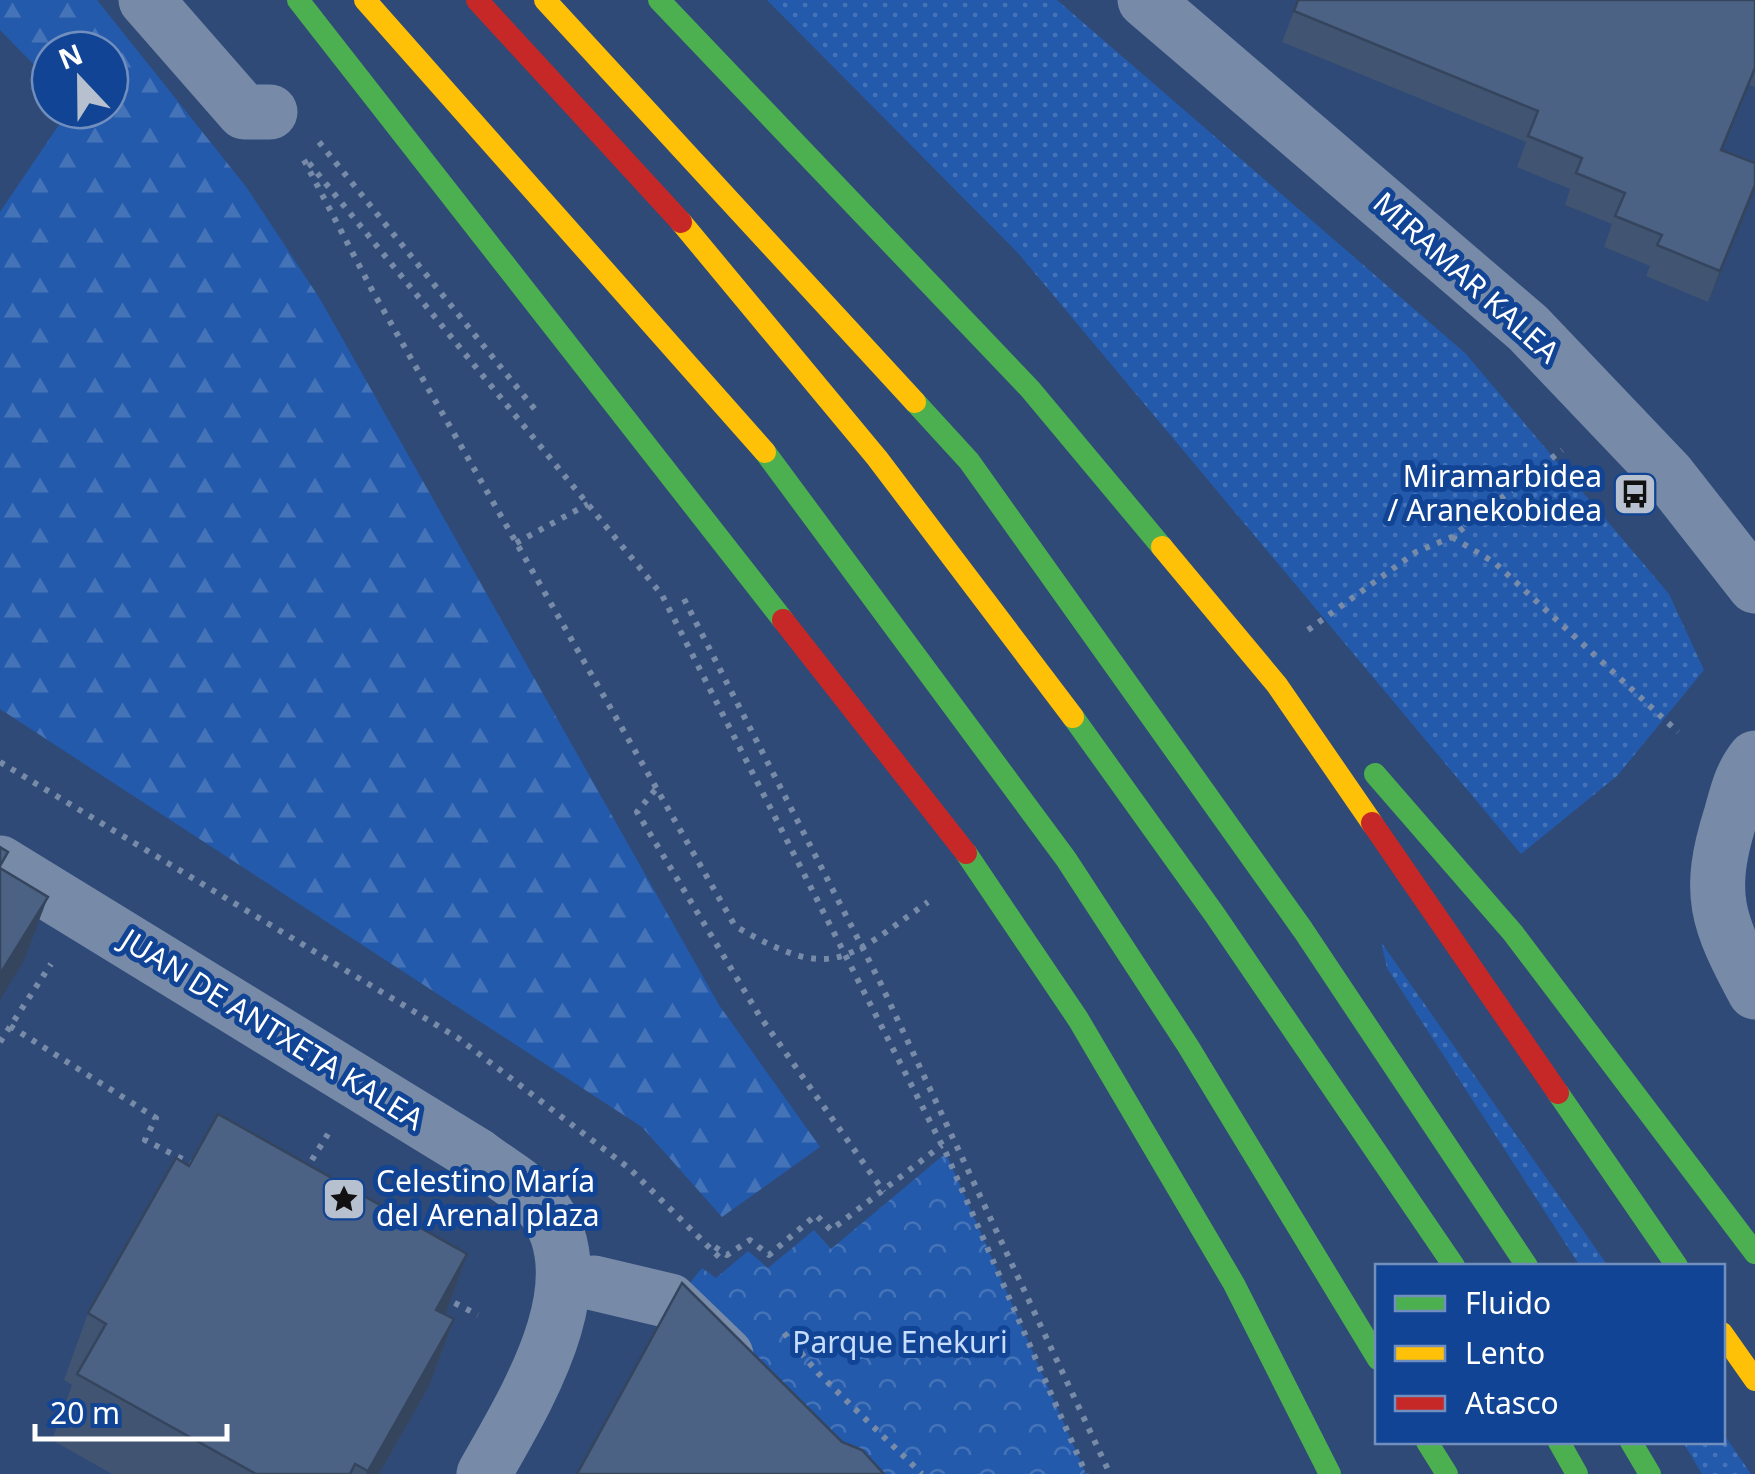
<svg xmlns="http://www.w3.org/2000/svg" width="1755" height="1474" viewBox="0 0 1755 1474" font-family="'Noto Sans',sans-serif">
<defs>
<pattern id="grass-dots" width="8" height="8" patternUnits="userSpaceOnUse" patternTransform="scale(2.5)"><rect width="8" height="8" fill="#245aac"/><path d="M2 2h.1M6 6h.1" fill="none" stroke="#4573b8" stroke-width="1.8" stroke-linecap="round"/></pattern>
<pattern id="forest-firs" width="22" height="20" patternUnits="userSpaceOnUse" patternTransform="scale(2.5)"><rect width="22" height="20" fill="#245aac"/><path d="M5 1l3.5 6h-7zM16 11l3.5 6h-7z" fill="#4573b8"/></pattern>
<pattern id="park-crowns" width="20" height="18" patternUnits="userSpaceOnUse" patternTransform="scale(2.5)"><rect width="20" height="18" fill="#245aac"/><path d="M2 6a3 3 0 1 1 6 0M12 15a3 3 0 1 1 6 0" fill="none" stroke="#4573b8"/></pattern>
</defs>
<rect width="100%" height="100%" fill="#2f4a76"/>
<g fill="url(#grass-dots)">
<polygon points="767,0 1057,0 1465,353 1669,594 1704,670 1617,776 1521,854 1018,253"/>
<polygon points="1381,942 1608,1266 1580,1266 1387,968"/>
<polygon points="1723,1433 1751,1474 1702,1474 1683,1442 1722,1442"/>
</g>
<polygon fill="url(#forest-firs)" points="0,0 97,0 247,188 320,299 719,1005 820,1147 722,1217 642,1127 0,709 0,212 69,110 110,110 110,50 50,50 50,81 0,30"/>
<polygon fill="url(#park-crowns)" points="946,1153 1086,1474 865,1474 680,1295 702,1268 716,1278 748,1251 768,1268 814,1230 831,1249"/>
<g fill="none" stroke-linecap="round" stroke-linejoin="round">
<g stroke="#778ba9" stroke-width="6" stroke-dasharray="5 8" stroke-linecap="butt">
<polyline points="319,142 537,412"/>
<path d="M 304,160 L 372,290 L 735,926 C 832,982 843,962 928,902"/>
<polyline points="309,163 662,595 946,1153 1086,1474"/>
<polyline points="1452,537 1495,563 1678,732"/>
<polyline points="516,543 588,504"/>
<polyline points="684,599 880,982 1110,1474"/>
<polyline points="1308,630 1416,552 1452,537 1562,450"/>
<polyline points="0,762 458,1038 630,1169 721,1259"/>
<polyline points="655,790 637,812 759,1015 884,1192"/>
<polyline points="10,1026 156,1118 145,1140 194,1165"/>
<polyline points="0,1042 51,964"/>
<polyline points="305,1171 328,1134"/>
<polyline points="715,1247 727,1255 750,1240 769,1255 816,1215 831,1230 942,1145"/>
<polyline points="443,1297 478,1315"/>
<polyline points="784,1333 818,1373 922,1474"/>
</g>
<g stroke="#778ba9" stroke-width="55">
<polyline points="146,0 244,112 270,112"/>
<polyline points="1145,0 1528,328 1668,475 1755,586"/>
<path d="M 1755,758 C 1741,775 1737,794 1731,815 C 1706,894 1717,921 1755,992"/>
<path d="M 0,863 L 478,1156 C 497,1171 523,1185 539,1203 C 604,1278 523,1404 484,1474"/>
<polyline points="594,1283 670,1301 726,1355"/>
</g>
<g stroke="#4caf50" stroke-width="22">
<polyline points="298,0 783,620"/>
<polyline points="659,0 1030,389 1162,547"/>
<polyline points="915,402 969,461 1303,930 1527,1266"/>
<polyline points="765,452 1066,859 1188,1046 1378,1359"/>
<polyline points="1073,717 1215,915 1454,1266"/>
<polyline points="1375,774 1513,933 1755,1253"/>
<polyline points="966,853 1078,1019 1234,1284 1330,1474"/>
<polyline points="1558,1093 1677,1266"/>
<polyline points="1427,1442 1447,1474"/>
<polyline points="1559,1442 1577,1474"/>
<polyline points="1631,1442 1650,1474"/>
</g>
<g stroke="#ffc107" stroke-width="22">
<polyline points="365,0 765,452"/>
<polyline points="545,0 915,402"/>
<polyline points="681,222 877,458 1073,717"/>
<polyline points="1162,547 1277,685 1372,823"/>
<polyline points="1722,1333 1755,1380"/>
</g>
<g stroke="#c62828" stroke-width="22">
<polyline points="477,0 681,222"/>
<polyline points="783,620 966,853"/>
<polyline points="1372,823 1558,1093"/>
</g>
</g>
<g fill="#415472">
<polygon points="1755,0 1755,87 1749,85 1722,150 1755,188 1708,302 1646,276 1650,266 1604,247 1612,224 1565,205 1570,189 1517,167 1526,142 1282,42 1294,11"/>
<polygon points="467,1254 445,1315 454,1319 429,1386 379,1474 112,1474 52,1440 72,1385 64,1380 88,1313"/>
</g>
<g fill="#35455d">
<polygon points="1755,68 1749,85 1709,181 1721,150"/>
<polygon points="1755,185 1752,197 1708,302 1720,271"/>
<polygon points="48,897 24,960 0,1000 0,974"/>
<polygon points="467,1254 443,1321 436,1310"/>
<polygon points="454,1319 429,1386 379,1474 366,1474"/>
</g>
<g fill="#4c6285" stroke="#35455d" stroke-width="2.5">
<polygon points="1298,0 1755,0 1755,68 1721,150 1755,163 1755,185 1720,271 1657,245 1662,235 1615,216 1625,193 1576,173 1582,158 1528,136 1538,111 1294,11"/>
<polygon points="0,847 8,852 0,866"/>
<polygon points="0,868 48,897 0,974"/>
<polygon points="218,1114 467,1254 436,1310 454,1319 368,1471 355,1464 350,1474 256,1474 77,1374 106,1324 88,1313 176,1158 189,1166"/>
<polygon points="682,1283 842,1442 862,1450 884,1474 577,1474"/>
</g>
<defs>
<g id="bus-square" transform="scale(2.25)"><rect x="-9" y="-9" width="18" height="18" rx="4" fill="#b6c0cf" stroke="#114494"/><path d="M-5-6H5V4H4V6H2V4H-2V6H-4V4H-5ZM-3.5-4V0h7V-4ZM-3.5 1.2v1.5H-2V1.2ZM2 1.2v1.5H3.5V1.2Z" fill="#111"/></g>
<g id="sight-square" transform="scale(2.25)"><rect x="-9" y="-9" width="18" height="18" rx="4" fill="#b6c0cf" stroke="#114494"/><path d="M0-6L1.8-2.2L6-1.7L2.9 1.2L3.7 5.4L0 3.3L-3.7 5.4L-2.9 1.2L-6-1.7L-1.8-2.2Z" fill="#111"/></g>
</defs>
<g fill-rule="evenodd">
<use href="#bus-square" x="1635" y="494"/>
<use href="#sight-square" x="344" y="1199"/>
</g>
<g text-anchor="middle" stroke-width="10" stroke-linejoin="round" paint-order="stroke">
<g font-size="30" fill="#fff" stroke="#114494">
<text transform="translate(1466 278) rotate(42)" y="10">MIRAMAR KALEA</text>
<text transform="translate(272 1030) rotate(32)" y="10">JUAN DE ANTXETA KALEA</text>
</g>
<g font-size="30" fill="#fff" stroke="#114494" text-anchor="end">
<text x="1602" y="487">Miramarbidea<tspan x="1602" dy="34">/ Aranekobidea</tspan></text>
<text x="376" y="1192" text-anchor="start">Celestino María<tspan x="376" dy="34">del Arenal plaza</tspan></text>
</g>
<g font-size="30" fill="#c7ddfe" stroke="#114494">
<text x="900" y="1353">Parque Enekuri</text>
</g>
</g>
<rect x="1375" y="1264" width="350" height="180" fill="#114494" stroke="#708fbf" stroke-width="2.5"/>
<rect x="1395" y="1296" width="50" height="15" fill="#4caf50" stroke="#708fbf" stroke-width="2.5"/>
<text x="1465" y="1314" font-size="30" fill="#ffffff">Fluido</text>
<rect x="1395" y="1346" width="50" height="15" fill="#ffc107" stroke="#708fbf" stroke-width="2.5"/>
<text x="1465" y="1364" font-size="30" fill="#ffffff">Lento</text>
<rect x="1395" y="1396" width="50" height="15" fill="#c62828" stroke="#708fbf" stroke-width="2.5"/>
<text x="1465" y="1414" font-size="30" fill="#ffffff">Atasco</text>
<g transform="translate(80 80) rotate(338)"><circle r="48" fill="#114494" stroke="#708fbf" stroke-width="2.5"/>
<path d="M0-8L18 38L0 25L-18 38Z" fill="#b6c0cf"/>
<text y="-15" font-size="28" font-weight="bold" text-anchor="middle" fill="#ffffff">N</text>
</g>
<path d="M35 1424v15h192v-15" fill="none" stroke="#ffffff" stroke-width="5"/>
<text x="50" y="1424" font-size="30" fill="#ffffff" stroke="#114494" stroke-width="8" paint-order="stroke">20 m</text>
</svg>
